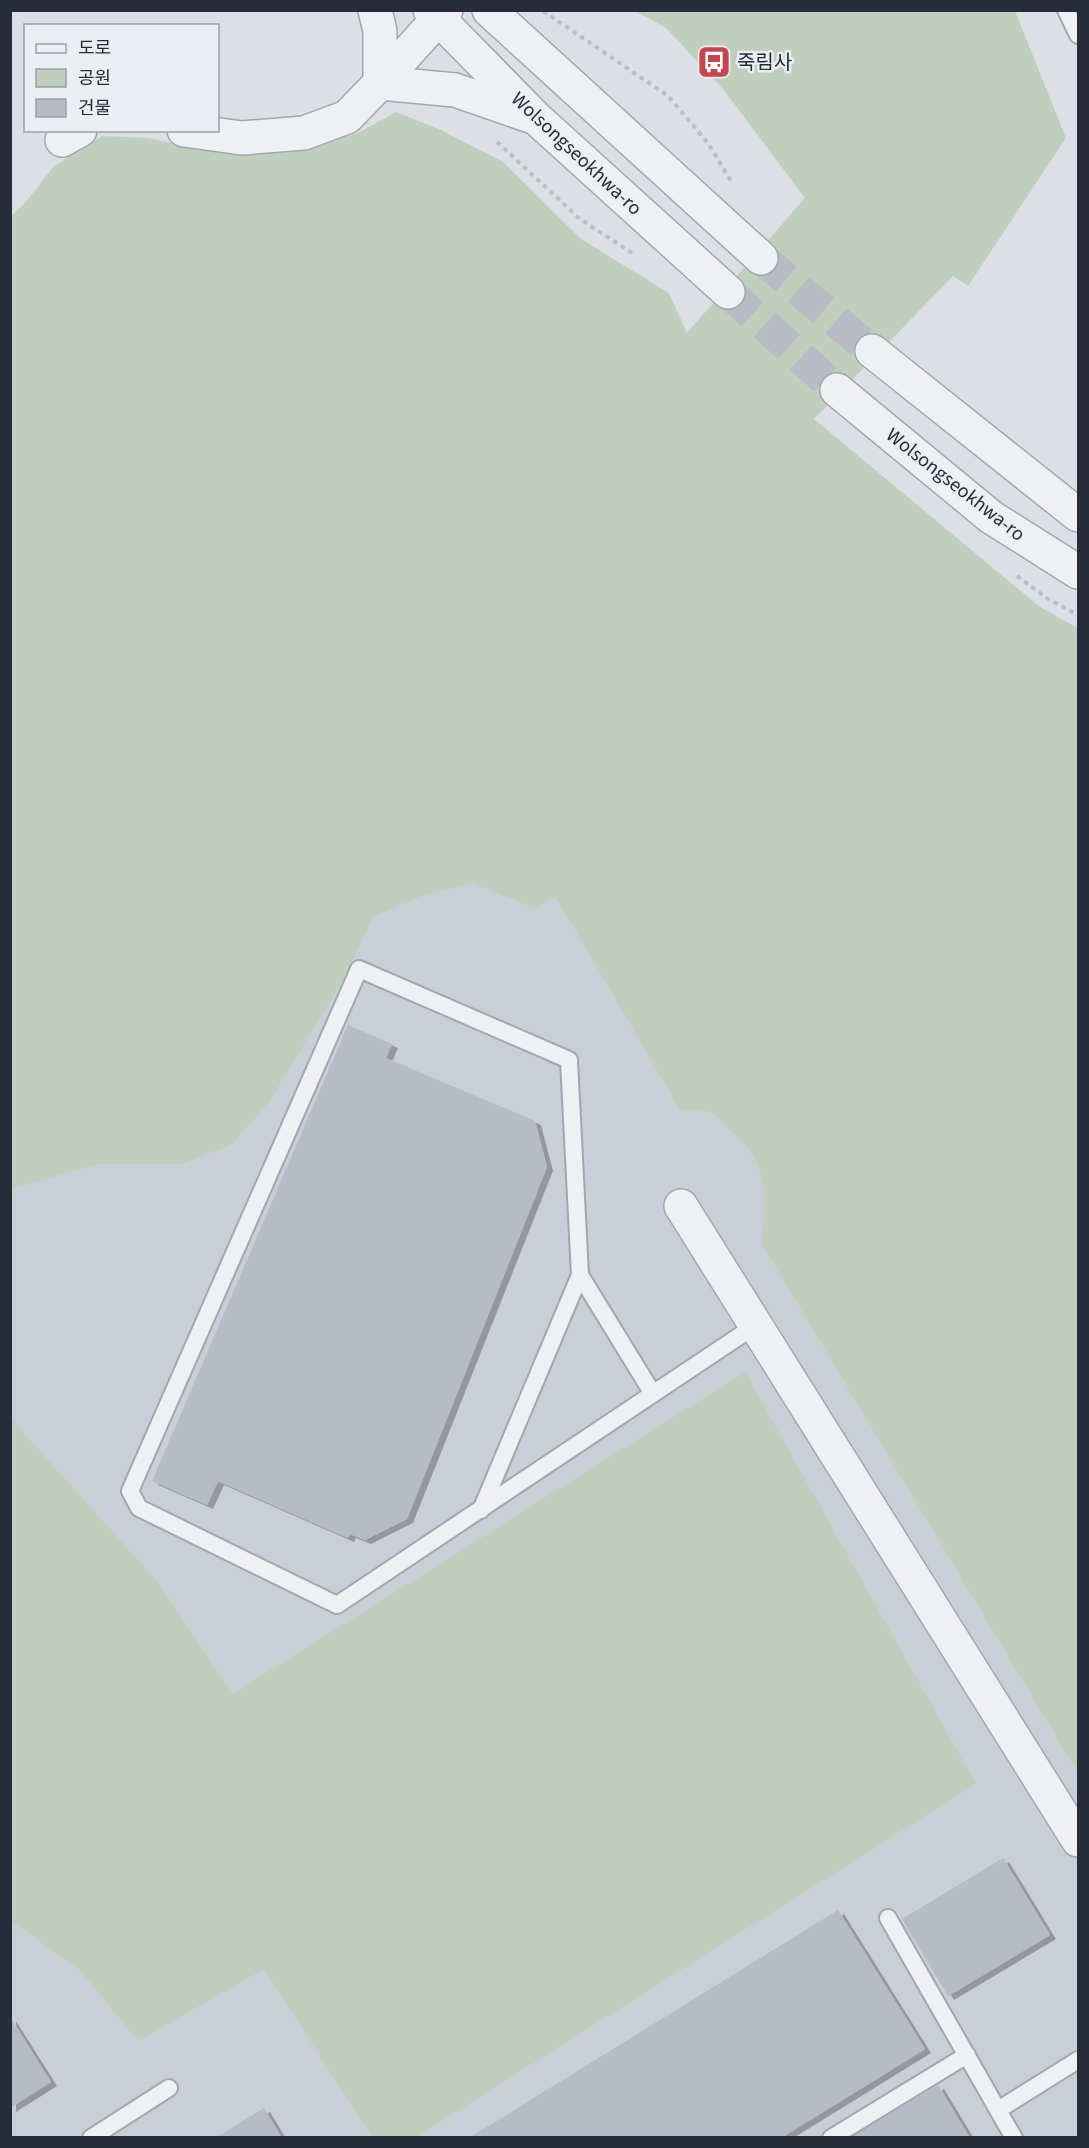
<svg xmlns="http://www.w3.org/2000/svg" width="1089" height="2148" viewBox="0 0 1089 2148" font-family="'Source Sans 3','Noto Sans KR',sans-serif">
<defs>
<filter id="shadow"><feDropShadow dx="6" dy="4" stdDeviation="0" flood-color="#0004"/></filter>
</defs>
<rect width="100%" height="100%" fill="#dcdfe5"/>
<polygon fill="#caced6" points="1078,678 1078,2137 11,2137 10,1118 360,829 506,828"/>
<g fill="#c0cfbd">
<path d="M 635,11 L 1015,11 L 1066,138 L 968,286 L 953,276 L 814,419 L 1040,607 L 1078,628 L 1078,1773 L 762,1244 C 767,1194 769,1161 727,1127 C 722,1122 715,1114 709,1112 C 702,1109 689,1111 681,1111 L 556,897 L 534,908 L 473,883 L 424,895 L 374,916 L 342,982 L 269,1102 L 231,1145 L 181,1164 L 98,1164 L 17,1187 L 11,1193 L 11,216 L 25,203 L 54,166 L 102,136 L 149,138 L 198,149 L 242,153 L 298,151 L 358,133 L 396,112 L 441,130 L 503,162 L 581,239 L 669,293 L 687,333 L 805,198 L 723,89 L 666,28 Z"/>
<polygon points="745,1372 976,1784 416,2137 372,2137 264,1969 138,2041 79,1969 11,1921 11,1419 157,1581 233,1694"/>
</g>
<g fill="#b6bbc5" filter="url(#shadow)">
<polygon points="348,1025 392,1044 386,1058 535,1121 547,1167 407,1519 365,1540 350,1534 348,1538 218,1481 207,1505 152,1481"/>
<polygon points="1003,1858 1050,1935 948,1996 902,1919"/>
<polygon points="838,1910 925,2049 781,2138 469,2138"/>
<polygon points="10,2017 51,2082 10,2108"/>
<polygon points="938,2085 970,2138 856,2138 854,2135"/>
<polygon points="264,2108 282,2138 215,2138"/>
</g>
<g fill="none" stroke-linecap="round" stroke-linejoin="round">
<g stroke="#b8bbc3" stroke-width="33" stroke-dasharray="33 16" stroke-linecap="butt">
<polyline points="761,258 872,351"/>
<polyline points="728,292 837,390"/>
</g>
<g stroke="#a2a6ae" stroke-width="20">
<g id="service">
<polyline points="1066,10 1078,35"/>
<polyline points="653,1394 580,1275 569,1060 359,969 130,1491 139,1508 337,1605 756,1325"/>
<polyline points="481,1510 580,1275"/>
<polyline points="888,1918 1014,2138"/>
<polyline points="998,2110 1078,2060"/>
<polyline points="91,2138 169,2088"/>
<polyline points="831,2138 967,2055"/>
</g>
</g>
<g stroke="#a2a6ae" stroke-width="36">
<g id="minor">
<polyline points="184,130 242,138 304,133 347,117 380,83"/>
<polyline points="62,140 80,130"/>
<polyline points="681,1206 1078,1840"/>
</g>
</g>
<g stroke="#a2a6ae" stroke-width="36">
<g id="tertiary">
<polyline points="375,10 380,31 380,83"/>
<polyline points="430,10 536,118 728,292"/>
<polyline points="489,10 761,258"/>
<polyline points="380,83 455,90 530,116"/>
<polyline points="380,83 446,10"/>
<polyline points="872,351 1078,515"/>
<polyline points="837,390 991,517 1078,572"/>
</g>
</g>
<g stroke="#babdc4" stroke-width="4" stroke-dasharray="4.5 4.5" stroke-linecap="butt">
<polyline points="543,11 668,96 708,143 732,183"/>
<polyline points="497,142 580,219 632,253"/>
<polyline points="1017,576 1048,599 1078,615"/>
</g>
<use href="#service" stroke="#eef0f4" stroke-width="16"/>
<use href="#minor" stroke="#eef0f4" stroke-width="33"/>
<use href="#tertiary" stroke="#eef0f4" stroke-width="33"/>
</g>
<defs>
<g id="bus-square" transform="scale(1.725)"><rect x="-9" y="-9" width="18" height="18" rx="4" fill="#c64550" stroke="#ebeef3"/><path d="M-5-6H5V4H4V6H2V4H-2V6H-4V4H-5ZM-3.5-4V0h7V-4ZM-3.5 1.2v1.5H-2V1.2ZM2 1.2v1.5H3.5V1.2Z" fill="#fff"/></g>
</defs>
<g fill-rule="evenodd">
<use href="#bus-square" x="714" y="62"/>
</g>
<g text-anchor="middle" stroke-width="5" stroke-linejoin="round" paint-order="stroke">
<g font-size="20" fill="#262c3a" stroke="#ebeef3" text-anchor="start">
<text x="737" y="69">죽림사</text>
</g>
<g font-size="20" fill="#262c3a" stroke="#ebeef3">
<text transform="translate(577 153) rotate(43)" y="7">Wolsongseokhwa-ro</text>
<text transform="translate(956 484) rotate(38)" y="7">Wolsongseokhwa-ro</text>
</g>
</g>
<rect width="1089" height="2148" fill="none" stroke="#262c3a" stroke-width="24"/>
<rect x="24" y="24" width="195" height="108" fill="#ebeef3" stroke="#9ca0a9" stroke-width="1.5"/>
<rect x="36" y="44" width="30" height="9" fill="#eef0f4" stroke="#9ca0a9" stroke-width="1.5"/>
<text x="78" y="54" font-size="18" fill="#262c3a">도로</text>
<rect x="36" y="69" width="30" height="18" fill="#c0cfbd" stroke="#9ca0a9" stroke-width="1.5"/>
<text x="78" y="84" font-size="18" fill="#262c3a">공원</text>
<rect x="36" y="99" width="30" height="18" fill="#b6bbc5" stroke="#9ca0a9" stroke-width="1.5"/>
<text x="78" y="114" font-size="18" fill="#262c3a">건물</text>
</svg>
